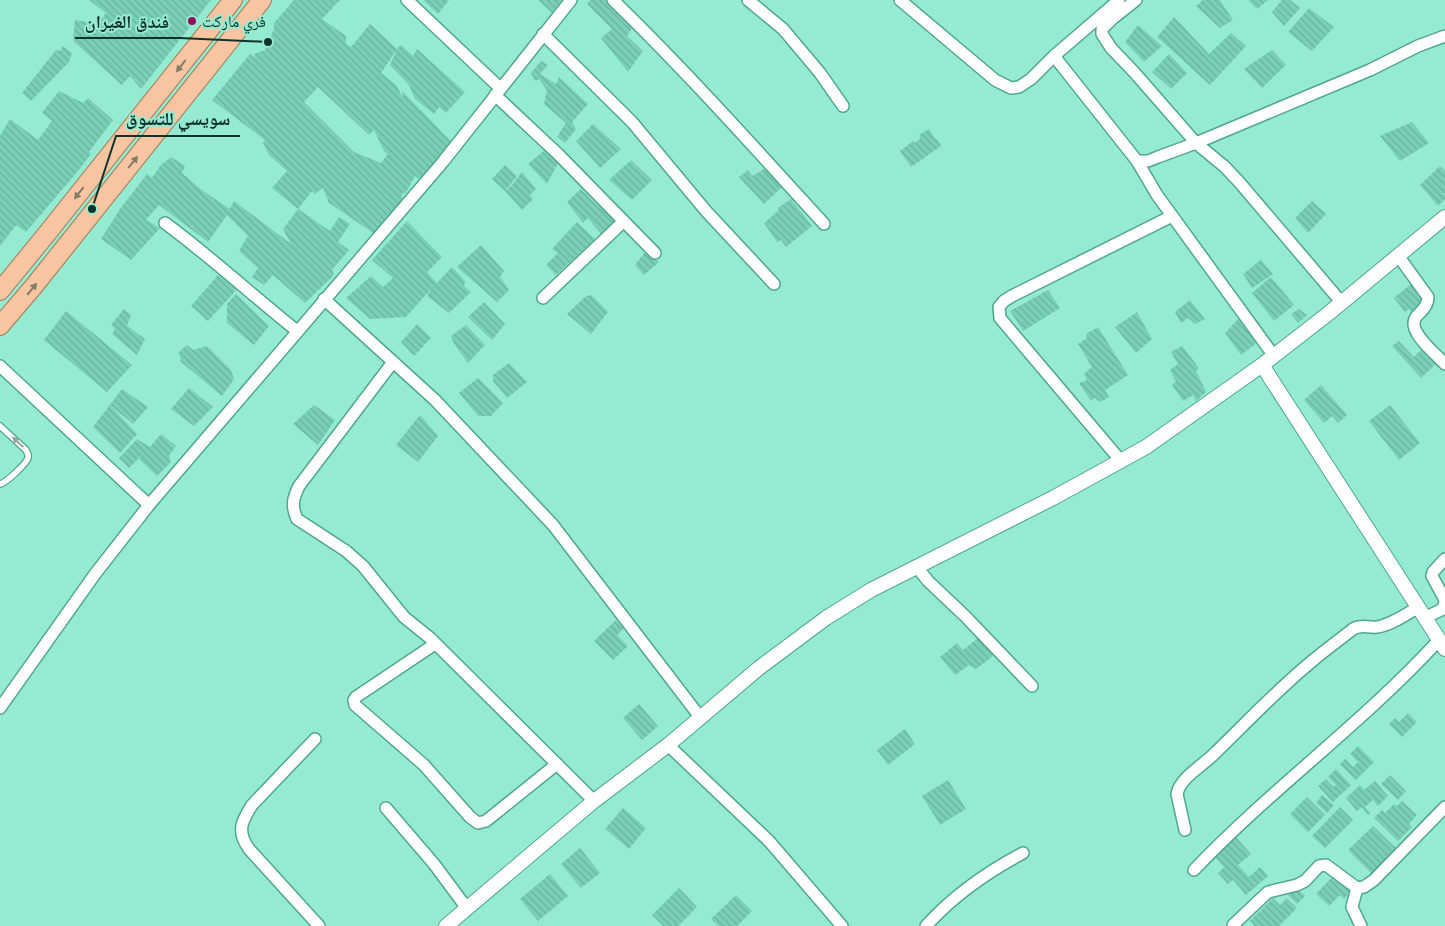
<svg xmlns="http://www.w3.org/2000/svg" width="1445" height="926" viewBox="0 0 1445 926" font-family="Ubuntu,'Noto Naskh Arabic',sans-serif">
<defs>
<pattern id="building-back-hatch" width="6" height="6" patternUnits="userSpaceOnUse" patternTransform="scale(1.25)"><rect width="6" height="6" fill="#7ad0b7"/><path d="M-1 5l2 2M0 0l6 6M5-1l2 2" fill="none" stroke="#68b39e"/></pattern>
</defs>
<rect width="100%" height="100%" fill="#95ebd1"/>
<g fill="url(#building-back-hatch)" fill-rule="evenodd">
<polygon points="89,0 211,0 141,89 130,76 122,85 73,41 75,20 98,24 106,13"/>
<path d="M 294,0 L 340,0 L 322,19 L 346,36 L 346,44 L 351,47 L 370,24 L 397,49 L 401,45 L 413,56 L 417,49 L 465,92 L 446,113 L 439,107 L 434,114 L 415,99 L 409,85 L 390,65 L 397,49 L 381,73 L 396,85 L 403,98 L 402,91 L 452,142 L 419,179 L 415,176 L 405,194 L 403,192 L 401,203 L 376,235 L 329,203 L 323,188 L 315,194 L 312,191 L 298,209 L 272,188 L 287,171 L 269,155 L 263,143 L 265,140 L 212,100 L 250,54 L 255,58 L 254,54 L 265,50 L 274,29 L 274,23 ZM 318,87 L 369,135 L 374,130 L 384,151 L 388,154 L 381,163 L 354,152 L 304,102 Z"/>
<polygon points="423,0 449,0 438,14"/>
<polygon points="538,0 562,0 552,13"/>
<polygon points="590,0 609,0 634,25 627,36 643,51 628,72 601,38 612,29 587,4"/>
<polygon points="1203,0 1220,0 1233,20 1220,28 1196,6"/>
<polygon points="1248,0 1268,0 1257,9"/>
<polygon points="1282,0 1290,0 1300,8 1284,26 1272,12"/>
<polygon points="1309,8 1334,27 1312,51 1288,32"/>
<polygon points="1174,17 1209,54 1231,33 1246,46 1210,85 1157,37"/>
<polygon points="1138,25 1162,46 1144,62 1125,42"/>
<polygon points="63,46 72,53 69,62 31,101 22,93 56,50 60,51"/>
<polygon points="1272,50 1286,65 1262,88 1244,69"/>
<polygon points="1169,54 1187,73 1171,89 1152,72"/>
<polygon points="541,61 548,65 540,74 556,84 559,77 588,104 572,122 576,129 565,143 557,137 566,123 544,104 547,90 539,79 535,81 531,73"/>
<polygon points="59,91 83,103 88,98 113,120 89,152 91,154 78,171 26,232 16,225 0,246 0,136 10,119 38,140 52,121 42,113"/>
<polygon points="1412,122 1429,143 1400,161 1380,136"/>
<polygon points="593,124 621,149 600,168 576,141"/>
<polygon points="929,129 935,139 937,139 941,146 911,167 900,151 913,141 915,143 920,139 919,135"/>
<polygon points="546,149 559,161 547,184 528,164"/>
<polygon points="171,157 185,166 182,173 203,191 230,209 234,201 291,244 283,229 298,209 330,231 339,217 350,224 338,242 349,250 332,270 334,275 305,303 273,275 264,285 252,277 258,268 239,251 248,236 227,215 208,242 159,205 146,220 160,228 131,260 101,239 120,209 147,174 152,178 160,166"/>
<polygon points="631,160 652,180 632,200 609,180"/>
<polygon points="505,165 517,176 505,191 492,179"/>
<polygon points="1440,166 1445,171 1445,199 1438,206 1420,185"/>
<polygon points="766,168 781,188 764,204 739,177 748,170 752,176"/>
<polygon points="522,172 536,189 530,195 533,199 522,210 505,191 512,185"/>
<polygon points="581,189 599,207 601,204 616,219 602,235 588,218 583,223 567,202"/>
<polygon points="791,199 812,226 786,247 781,240 777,242 764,223 779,210 778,208"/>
<polygon points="1312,201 1326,214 1308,233 1295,218"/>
<polygon points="407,221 442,257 427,272 437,283 452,267 465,281 464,286 471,292 449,313 427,296 431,289 406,317 370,319 346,298 371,276 383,287 393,278 372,260"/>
<polygon points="577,222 595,239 556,275 546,265 558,253 552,249"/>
<polygon points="481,245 504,271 500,277 509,290 497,302 457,267"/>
<polygon points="646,251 659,262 644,275 635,265"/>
<polygon points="1261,260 1273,274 1252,288 1243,274"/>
<polygon points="218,275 237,289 208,321 191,306"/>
<polygon points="1271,277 1294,305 1274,321 1252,293"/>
<polygon points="1411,284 1425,301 1412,312 1409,309 1405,312 1394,298"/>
<polygon points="1048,290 1060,308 1023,331 1010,311"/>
<polygon points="236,294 269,326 254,345 227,323 227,304"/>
<polygon points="591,295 608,312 591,334 567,314 586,296"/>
<polygon points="1190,300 1205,319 1195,324 1188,318 1181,323 1175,312"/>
<polygon points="484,302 505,324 492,340 468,317"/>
<polygon points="124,309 131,315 127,326 145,339 137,355 112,334 115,329 111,325"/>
<polygon points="1299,309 1307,315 1298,323 1291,314"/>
<polygon points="66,311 132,365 107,392 44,340"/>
<polygon points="1137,312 1152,339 1136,353 1115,327"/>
<polygon points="1240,317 1258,342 1241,355 1225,333"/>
<polygon points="417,324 431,338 414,356 401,342"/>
<polygon points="466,325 485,345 468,363 454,344 451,336"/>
<polygon points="1098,327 1128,375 1105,390 1109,397 1100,402 1095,398 1091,401 1079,383 1087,380 1084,374 1092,367 1078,344 1087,338 1086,334"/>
<polygon points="1399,341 1414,357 1422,349 1436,364 1421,378 1392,346"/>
<polygon points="187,345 193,350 207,346 231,370 234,379 222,396 181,362 179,352"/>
<polygon points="1182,346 1199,368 1196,371 1206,392 1196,401 1193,395 1183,401 1172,385 1176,382 1170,370 1178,364 1171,352"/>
<polygon points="509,363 527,382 507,398 493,381 493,375"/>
<polygon points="478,378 503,403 491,416 478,416 459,393"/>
<polygon points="1321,385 1347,415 1338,423 1332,416 1324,423 1304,400"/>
<polygon points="189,388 213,407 194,426 171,409"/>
<polygon points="122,389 148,407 133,424 110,405 137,434 120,453 93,427"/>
<polygon points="314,405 335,420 318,445 293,424"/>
<polygon points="1390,405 1420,443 1399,460 1369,421"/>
<polygon points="420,415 438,436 418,462 396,445"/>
<polygon points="161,434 176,446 169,456 171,462 157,476 139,459 145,452 129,468 119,458 137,439 150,447"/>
<polygon points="616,620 624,628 617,635 628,646 613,660 594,641"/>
<polygon points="978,638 993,656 976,669 969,665 955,675 940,657 957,643 963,650"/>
<polygon points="639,704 658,726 642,740 623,718"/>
<polygon points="1408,713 1417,722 1402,737 1389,724 1395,718 1399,722"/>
<polygon points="905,729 915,744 888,765 877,750"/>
<polygon points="1358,746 1374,762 1356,780 1340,764 1345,759 1353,767 1358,762 1350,754"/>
<polygon points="1336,769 1351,785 1333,802 1318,786 1326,779 1334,787 1336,785 1328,777"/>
<polygon points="1390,775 1406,791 1398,800 1381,784"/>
<polygon points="948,780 966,809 940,825 922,796"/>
<polygon points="1375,781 1388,796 1378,806 1373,800 1365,807 1370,813 1368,815 1362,807 1357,811 1346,798 1360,785 1364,790"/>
<polygon points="1322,795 1334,805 1327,813 1316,803"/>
<polygon points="1307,797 1325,815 1308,832 1290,814"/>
<polygon points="1402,801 1417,815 1409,824 1412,827 1398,841 1374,818 1382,810 1385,813 1394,804 1397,806"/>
<polygon points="1340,807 1353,820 1325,848 1312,836"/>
<polygon points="623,808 646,828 629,849 605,829"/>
<polygon points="1373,826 1396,848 1385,858 1387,862 1374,876 1348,850"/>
<polygon points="1236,837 1251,854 1238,865 1249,877 1260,867 1268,876 1246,895 1233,880 1228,884 1218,873 1224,867 1214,856"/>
<polygon points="580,848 600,873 581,888 561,864"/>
<polygon points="550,874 568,896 538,921 520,899"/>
<polygon points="1334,875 1351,891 1344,899 1340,895 1329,906 1316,894"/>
<polygon points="1294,886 1305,896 1297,904 1287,894"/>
<polygon points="679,888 697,907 678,926 663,926 652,915"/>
<polygon points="736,895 752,911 737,926 718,926 711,919"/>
<polygon points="1273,898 1280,905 1287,898 1297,908 1279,926 1255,926 1250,921"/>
</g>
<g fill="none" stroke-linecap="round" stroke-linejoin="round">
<g stroke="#50a68f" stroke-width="8">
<path id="service" d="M 0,426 L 26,450 C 27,453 29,454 28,458 C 26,464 6,483 0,484"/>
</g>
<g stroke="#50a68f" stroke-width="14">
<g id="minor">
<polyline points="407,0 500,88"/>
<path d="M 613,0 C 687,72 755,148 824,224"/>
<polyline points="748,0 783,29 820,73 843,106"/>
<polyline points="900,0 995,80 1011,88 1019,87 1031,79 1054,56 1119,0"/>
<polyline points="1136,0 1112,19 1102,29 1102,34 1111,48 1134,72 1196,143 1225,167 1240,183 1342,303"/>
<polyline points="543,34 632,122 706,211 774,284"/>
<polyline points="1054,56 1137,161 1148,161 1158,157 1196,143 1370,70 1418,46 1445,36"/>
<polyline points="495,95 558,154 655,253"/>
<polyline points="1137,161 1157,195 1274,356"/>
<path d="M 165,223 C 211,257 252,295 297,331"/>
<path d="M 1399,257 L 1428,297 C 1428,306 1422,310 1416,317 C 1406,331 1436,354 1445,364"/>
<polyline points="543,298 623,222"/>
<polyline points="324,299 435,400 553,525 700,717"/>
<path d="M 393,362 L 299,486 C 293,498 291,506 297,519 L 346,551 L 363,566 L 404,617 L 430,638 L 594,801"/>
<polyline points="0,366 149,505"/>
<polyline points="1121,461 1000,318 999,307 1004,301 1012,296 1172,216"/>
<polyline points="1445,559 1433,572 1432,576 1445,600"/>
<polyline points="916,566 928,581 965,616 1032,686"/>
<polyline points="1424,618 1443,609 1445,602"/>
<polyline points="435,644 356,697 354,700 355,705 424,765 470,817 478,823 486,821 557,764"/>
<polyline points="0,708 95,574 149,505 442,163 571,0"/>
<path d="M 315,739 L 252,805 C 242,821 236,831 249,849 L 319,926"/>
<polyline points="668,745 769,841 842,926"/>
<polyline points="386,808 434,864 466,907"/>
<path d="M 1185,830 L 1177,794 C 1180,778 1202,766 1213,755 C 1245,724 1276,691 1311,662 C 1324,651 1339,640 1353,629 C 1362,624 1367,628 1377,627 C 1391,625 1405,615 1417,608"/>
<path d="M 1194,870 C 1271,789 1363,723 1439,640"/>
<polyline points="1357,888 1352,907 1361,926"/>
<polyline points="1233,925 1268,892 1297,885 1305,881 1319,866 1326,865 1357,888 1364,887 1374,880 1445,807"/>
<path d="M 926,926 C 953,896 987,872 1023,853"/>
</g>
</g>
<g stroke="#50a68f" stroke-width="16">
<g id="tertiary">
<polyline points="1262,365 1445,649"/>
<polyline points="446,926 594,801 668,745 759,668 826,618 871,590 1053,498 1146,447 1262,365 1329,313 1445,217"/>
</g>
</g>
<g stroke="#a4774f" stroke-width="20">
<g id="primary">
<polyline points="0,291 45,236 233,0"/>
<polyline points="0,326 34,286 262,0"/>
</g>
</g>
<use href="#service" stroke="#fff" stroke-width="5.5"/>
<use href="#minor" stroke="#fff" stroke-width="11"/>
<use href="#tertiary" stroke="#fff" stroke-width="14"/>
<use href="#primary" stroke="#f8c4a1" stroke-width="18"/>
</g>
<defs><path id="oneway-solid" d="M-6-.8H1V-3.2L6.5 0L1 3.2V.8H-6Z" transform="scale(1.25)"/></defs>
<g fill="#837c66">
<use href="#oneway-solid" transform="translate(181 66) rotate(128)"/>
<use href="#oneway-solid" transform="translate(133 162) rotate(-51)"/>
<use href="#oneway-solid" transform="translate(79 193) rotate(128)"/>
<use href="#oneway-solid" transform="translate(32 289) rotate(-50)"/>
</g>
<use fill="#93a39f" href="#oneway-solid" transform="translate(18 442) rotate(-137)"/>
<circle fill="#990c5e" stroke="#95ebd1" stroke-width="2" cx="192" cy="21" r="5"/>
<g text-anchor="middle" stroke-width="4" stroke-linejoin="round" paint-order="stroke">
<g font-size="16" fill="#0e332a" stroke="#95ebd1" text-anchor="start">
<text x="202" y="27">فري ماركت</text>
</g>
</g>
<path fill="none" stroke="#0e332a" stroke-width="2" d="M268 42L180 38H75M92 209L116 136H240"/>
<g fill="#0e332a" stroke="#95ebd1" stroke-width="2">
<circle cx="268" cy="42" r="5"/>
<circle cx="92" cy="209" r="5"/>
</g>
<g font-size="18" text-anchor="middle" font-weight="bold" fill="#0e332a" stroke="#95ebd1" stroke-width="4" stroke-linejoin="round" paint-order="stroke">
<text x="127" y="28">فندق الغيران</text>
<text x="178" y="125">سويسي للتسوق</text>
</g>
</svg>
